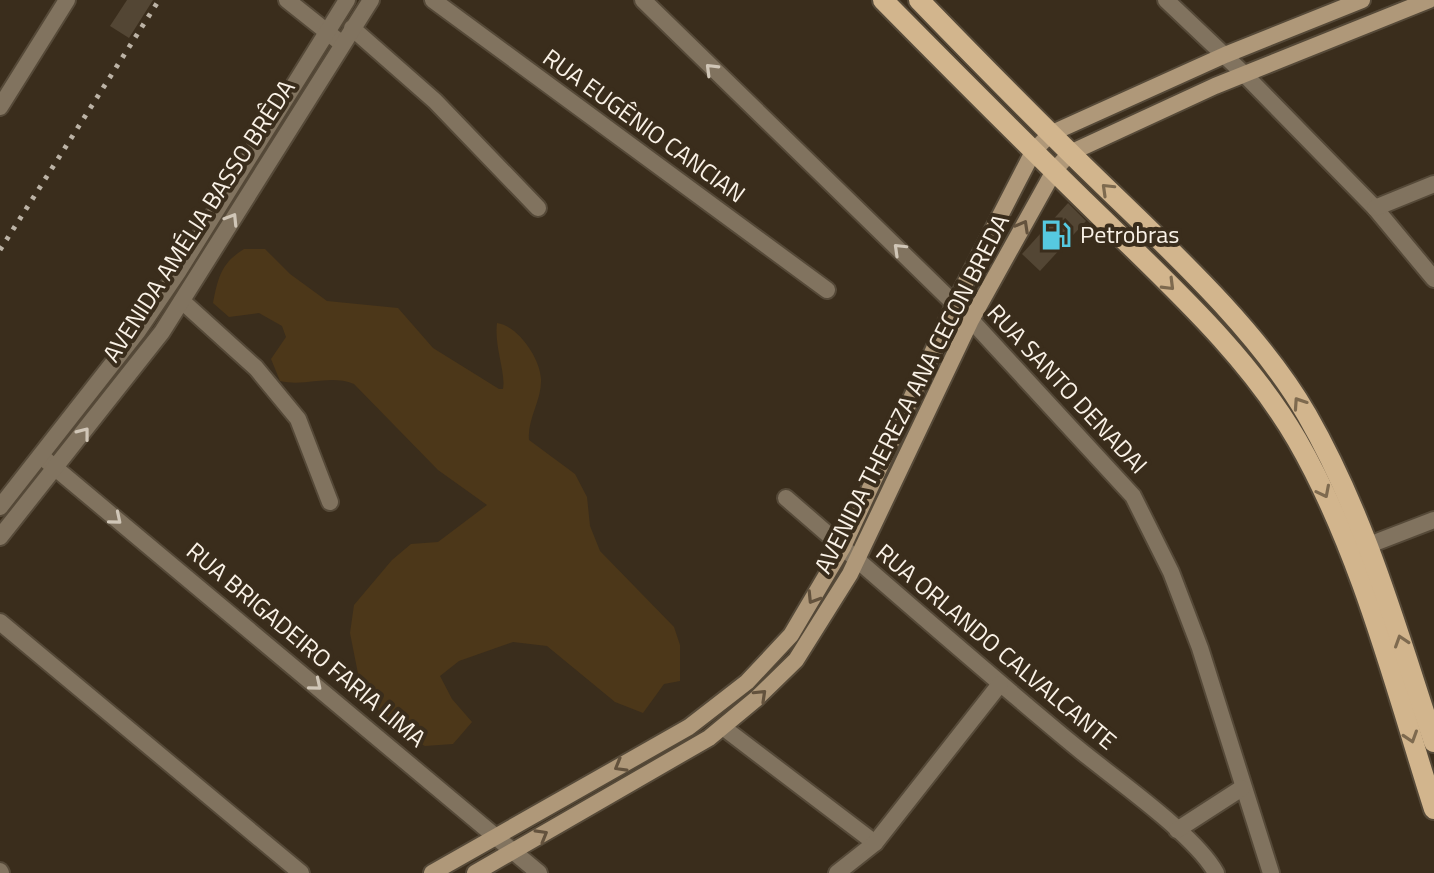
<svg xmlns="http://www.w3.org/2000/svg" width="1434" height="873" viewBox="0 0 1434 873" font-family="'Titillium Web',sans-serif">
<rect width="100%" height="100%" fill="#3a2d1c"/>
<path fill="#4c3719" d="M 244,249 L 265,249 L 290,274 L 327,301 L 398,308 L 433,348 L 499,389 L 503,389 C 506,372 494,347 497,323 C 518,326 540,358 541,379 C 542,400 527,419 529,440 L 575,474 L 587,497 L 590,526 L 600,551 L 674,627 L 680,645 L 680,681 L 664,684 L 643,713 L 615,702 L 547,646 L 513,642 L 459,661 L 440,676 L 452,699 L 472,722 L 453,744 L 425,746 L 404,735 L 362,694 L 350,633 L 354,605 L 392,560 L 411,544 L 438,542 L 487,505 L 438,470 L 354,384 C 329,374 306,387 280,381 L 271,359 L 286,337 L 282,326 L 259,313 L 229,317 L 213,303 C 218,278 221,263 244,249 Z"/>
<g fill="#534634">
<polygon points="127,0 153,0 129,38 110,26"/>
<polygon points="1068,203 1086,221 1040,271 1022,254"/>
</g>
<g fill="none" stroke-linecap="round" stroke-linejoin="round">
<g stroke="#554938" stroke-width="20">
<g id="minor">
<polyline points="287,0 341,43"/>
<polyline points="433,0 827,290"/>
<polyline points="643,0 971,320 1133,496 1171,572 1200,648 1271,873"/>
<polyline points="1166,0 1244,74 1375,208 1434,279"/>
<polyline points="352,28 435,101 538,208"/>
<polyline points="0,107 67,0"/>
<polyline points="1375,208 1434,184"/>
<polyline points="182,301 256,368 298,419 330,502"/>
<polyline points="41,456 539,873"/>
<path d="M 786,498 C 882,581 978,666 1076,747 C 1112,777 1196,835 1216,873"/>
<polyline points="1369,545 1434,520"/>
<polyline points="0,622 301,873"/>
<polyline points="724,728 875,843"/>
<polyline points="1177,830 1242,788"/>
<polyline points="837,873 875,843 1000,684"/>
</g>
</g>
<g stroke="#554938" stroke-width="20">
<g id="tertiary">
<polyline points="0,507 138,331 178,272 347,0"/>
<polyline points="0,537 162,332 371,0"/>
<polyline points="0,871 1,873"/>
</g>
</g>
<g stroke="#554938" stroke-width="20">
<g id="secondary">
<polyline points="432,873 689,727 747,682 791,635 843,547 955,303 1033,152 1050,134 1225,55 1362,0"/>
<polyline points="475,873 709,738 756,699 796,660 850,574 971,320 1054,171 1070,153 1215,86 1429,0"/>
</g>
</g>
<g stroke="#554938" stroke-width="24">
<g id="primary">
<path d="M 883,0 C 957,75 1031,149 1106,222 C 1174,289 1249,357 1297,440 C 1361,551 1395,687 1434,809"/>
<path d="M 919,0 C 978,61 1037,121 1098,180 C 1169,249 1258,330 1307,415 C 1366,518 1397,631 1434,742"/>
</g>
</g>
<use href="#minor" stroke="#81735f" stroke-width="16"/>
<use href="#tertiary" stroke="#81735f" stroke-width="16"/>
<use href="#secondary" stroke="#af9879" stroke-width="16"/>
<use href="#primary" stroke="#d2b58d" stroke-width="20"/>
<polyline stroke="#bcb3a6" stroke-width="5" stroke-dasharray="4 8" stroke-linecap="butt" points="0,250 159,0"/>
</g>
<defs><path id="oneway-chevron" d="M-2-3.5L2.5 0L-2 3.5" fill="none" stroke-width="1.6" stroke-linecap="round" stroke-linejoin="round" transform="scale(2)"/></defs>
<g stroke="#d0c6b7">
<use href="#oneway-chevron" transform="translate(711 69) rotate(-135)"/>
<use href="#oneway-chevron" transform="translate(232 219) rotate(-58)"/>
<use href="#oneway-chevron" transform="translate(899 249) rotate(-136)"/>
<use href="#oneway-chevron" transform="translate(84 433) rotate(-52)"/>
<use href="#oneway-chevron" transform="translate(116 519) rotate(40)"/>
<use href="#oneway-chevron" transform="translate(316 685) rotate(40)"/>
</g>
<g stroke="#7e6a4f">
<use href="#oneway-chevron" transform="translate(1107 189) rotate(-136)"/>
<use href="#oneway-chevron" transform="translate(1169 285) rotate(45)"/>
<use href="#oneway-chevron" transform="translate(1299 403) rotate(-124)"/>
<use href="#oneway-chevron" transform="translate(1324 492) rotate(63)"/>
<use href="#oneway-chevron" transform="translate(1401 641) rotate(-108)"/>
<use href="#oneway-chevron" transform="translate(1411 737) rotate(72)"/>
</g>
<g stroke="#63523d">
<use href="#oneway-chevron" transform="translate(1023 226) rotate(-61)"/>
<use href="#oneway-chevron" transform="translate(813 598) rotate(122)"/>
<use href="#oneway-chevron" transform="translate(761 695) rotate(-44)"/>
<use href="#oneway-chevron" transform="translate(620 766) rotate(150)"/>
<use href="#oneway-chevron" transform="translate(542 835) rotate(-30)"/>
</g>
<defs>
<g id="fuel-bare" transform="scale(2.4)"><path d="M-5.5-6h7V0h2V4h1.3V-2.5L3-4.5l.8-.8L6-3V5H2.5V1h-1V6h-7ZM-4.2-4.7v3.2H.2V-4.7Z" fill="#56c9e0" stroke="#3a2d1c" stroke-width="2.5" paint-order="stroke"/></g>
</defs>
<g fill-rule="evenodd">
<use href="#fuel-bare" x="1056" y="235"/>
</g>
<g text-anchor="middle" stroke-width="8" stroke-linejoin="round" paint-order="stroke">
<g font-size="24" fill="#faf2e7" stroke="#3a2d1c">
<text transform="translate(644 126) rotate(36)" y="8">RUA EUGÊNIO CANCIAN</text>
<text transform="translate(199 221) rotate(-57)" y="8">AVENIDA AMÉLIA BASSO BRÊDA</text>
<text transform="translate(1067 389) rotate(47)" y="8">RUA SANTO DENADAI</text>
<text transform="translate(912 394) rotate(-63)" y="8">AVENIDA THEREZA ANA CECON BREDA</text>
<text transform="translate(306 645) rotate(40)" y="8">RUA BRIGADEIRO FARIA LIMA</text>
<text transform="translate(996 647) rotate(40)" y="8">RUA ORLANDO CALVALCANTE</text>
</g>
<g font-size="24" fill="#faf2e7" stroke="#3a2d1c" text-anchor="start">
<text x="1080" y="243">Petrobras</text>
</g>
</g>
</svg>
